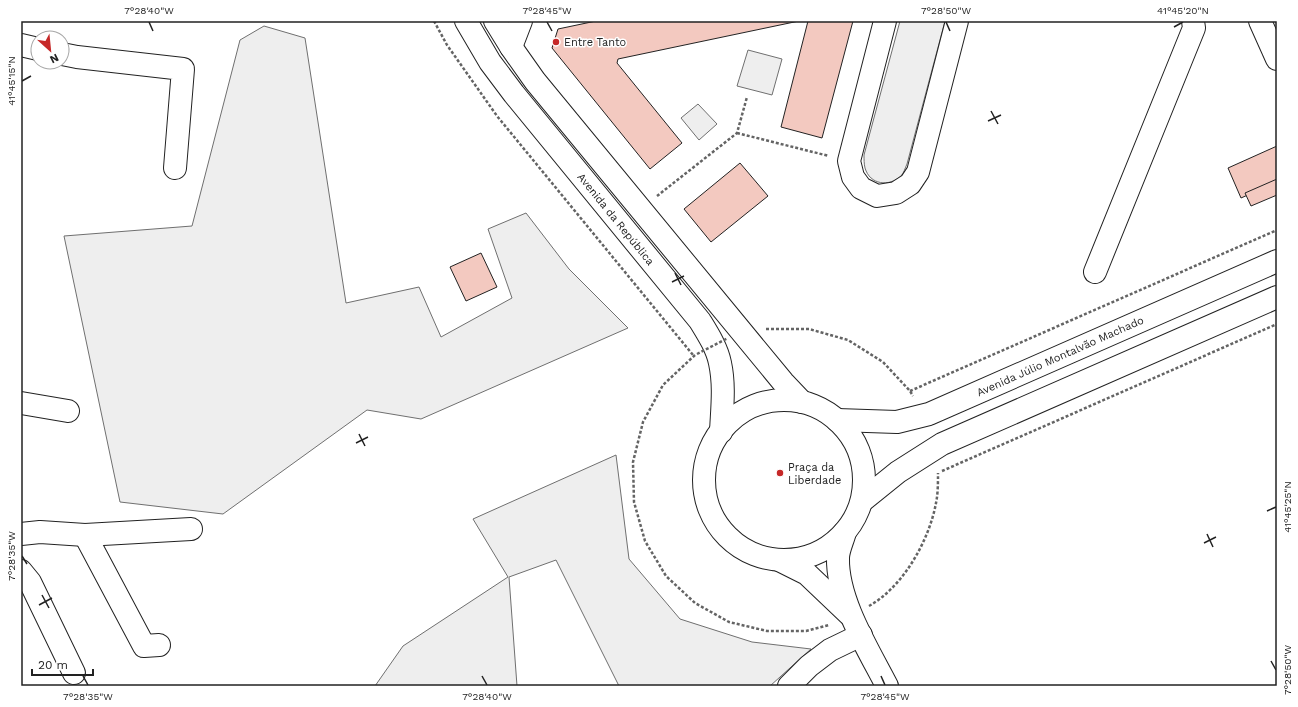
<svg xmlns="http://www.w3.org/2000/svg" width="1298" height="707" viewBox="0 0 1298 707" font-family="'Work Sans',sans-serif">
<rect width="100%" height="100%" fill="#fff"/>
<g fill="#eee" stroke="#6f6f6f">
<path d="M 900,21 L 945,21 L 907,164 C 905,168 904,173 901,176 C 889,187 870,185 865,168 C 864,164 864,159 864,155 Z"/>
<polygon points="264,26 305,38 346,303 419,287 441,337 512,298 488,229 526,213 569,269 628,328 421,419 367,410 223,514 120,502 64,236 192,226 240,40"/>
<polygon points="748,50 782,59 772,95 737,86"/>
<polygon points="698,104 717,124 699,140 681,118"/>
<polygon points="616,455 629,559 680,619 752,642 811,649 770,686 619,686 556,560 509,577 517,686 375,686 403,646 508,577 473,519"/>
</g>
<g fill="#f3c9c0" stroke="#222">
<polygon points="596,21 799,21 618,59 617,63 682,143 650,169 552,48 558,29"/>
<polygon points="808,21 853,21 822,138 781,127"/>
<polygon points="1277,146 1277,182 1241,198 1228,168"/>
<polygon points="740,163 768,196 711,242 684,209"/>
<polygon points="1277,179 1277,195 1251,206 1245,193"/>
<polygon points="481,253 497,287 466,301 450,267"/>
</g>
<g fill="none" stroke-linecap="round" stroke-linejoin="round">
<g stroke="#222" stroke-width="24">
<g id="minor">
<path d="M 466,21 L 490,62 L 514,94 L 700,321 C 708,334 717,348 720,363 C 725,386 722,409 721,432"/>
<polyline points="495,21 511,47 535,81 783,382 802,402"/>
<polyline points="885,21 849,161 853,177 861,188 877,196 896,193 910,184 918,172 957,21"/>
<polyline points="1260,21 1277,59"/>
<polyline points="21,45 38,49"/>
<polyline points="511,47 521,21"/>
<polyline points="62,54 77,57 183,69 175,168"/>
<polyline points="1095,272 1194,28 1193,21"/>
<circle cx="784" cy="480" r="80"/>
<polyline points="21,403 68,411"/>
<polyline points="837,420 897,422 929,414 1277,261"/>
<polyline points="862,501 898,472 942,444 1277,297"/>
<path d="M 845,532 C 843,540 838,550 838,558 C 837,600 868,649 887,686"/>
<polyline points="21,534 40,532 85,535 191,529"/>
<polyline points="85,535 144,646 159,645"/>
<polyline points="779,560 807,574 849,614"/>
<polyline points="21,571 30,582 74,673"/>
<polyline points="789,686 809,666 830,650 861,635"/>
</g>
</g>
<g stroke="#646464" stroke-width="2.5" stroke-dasharray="3 2" stroke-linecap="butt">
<polyline points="434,21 447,45 497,116 693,355"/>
<polyline points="737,133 829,156"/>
<polyline points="657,196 737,133 747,97"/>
<polyline points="766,329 809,329 848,340 883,362 910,391 913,396"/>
<polyline points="695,355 663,385 643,422 633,462 634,502 645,541 666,576 695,603 729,622 767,631 806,631 829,625"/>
<polyline points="910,391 1277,230"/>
<polyline points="942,471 1277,324"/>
<path d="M 869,606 C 903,587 929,541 936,503 C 938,494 938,482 938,473"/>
</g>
<use href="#minor" stroke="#fff" stroke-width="22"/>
<polyline stroke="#646464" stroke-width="2.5" stroke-dasharray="3 2" stroke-linecap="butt" points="697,354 728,338"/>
</g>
<path fill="none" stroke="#222" stroke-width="1.5" d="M 149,22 L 153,31M 547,22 L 552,31M 946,22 L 950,31M 1174,27 L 1183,22M 22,81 L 31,76M 991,111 L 998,124M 988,121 L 1001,115M 675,273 L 681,285M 672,282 L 684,276M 359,434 L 365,446M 356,443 L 368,437M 1267,511 L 1276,507M 1207,534 L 1213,547M 1204,543 L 1216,537M 22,556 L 27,564M 42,595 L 49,608M 39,605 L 52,598M 1271,661 L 1276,670M 83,676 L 88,685M 482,676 L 487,685M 881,676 L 885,685"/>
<g fill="#c62828" stroke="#fff" stroke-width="1.5">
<circle cx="556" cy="42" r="4"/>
<circle cx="780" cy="473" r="4"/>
</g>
<g text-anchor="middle" stroke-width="3" stroke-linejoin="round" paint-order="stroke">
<g font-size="11" fill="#222" stroke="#fff" text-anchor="start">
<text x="564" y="46">Entre Tanto</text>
<text x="788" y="471">Praça da<tspan x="788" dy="13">Liberdade</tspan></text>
</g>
<g font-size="11" fill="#222" stroke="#fff">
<text transform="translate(616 219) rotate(51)" y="4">Avenida da República</text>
<text transform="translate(1060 356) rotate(-24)" y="4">Avenida Júlio Montalvão Machado</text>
</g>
</g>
<rect width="1298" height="707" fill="none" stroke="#ffffff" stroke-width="44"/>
<g transform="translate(50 50) rotate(153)"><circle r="19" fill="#ffffff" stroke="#a7a7a7"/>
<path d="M0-3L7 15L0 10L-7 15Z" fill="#c62828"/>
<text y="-6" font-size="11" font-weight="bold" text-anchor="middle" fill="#222222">N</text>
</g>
<path d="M32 669v6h61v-6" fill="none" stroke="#222222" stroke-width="2"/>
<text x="38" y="669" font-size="12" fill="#222222" stroke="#ffffff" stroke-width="3" paint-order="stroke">20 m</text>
<rect x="22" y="22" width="1254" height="663" fill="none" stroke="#222" stroke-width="1.5"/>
<g font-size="10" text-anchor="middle" fill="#222">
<text x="149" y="14">7°28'40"W</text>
<text x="547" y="14">7°28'45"W</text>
<text x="946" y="14">7°28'50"W</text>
<text x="1183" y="14">41°45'20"N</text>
<text transform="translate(11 81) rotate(-90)" y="4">41°45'15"N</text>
<text transform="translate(1287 507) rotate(-90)" y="4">41°45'25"N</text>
<text transform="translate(11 556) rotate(-90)" y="4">7°28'35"W</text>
<text transform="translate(1287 670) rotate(-90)" y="4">7°28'50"W</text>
<text x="88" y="700">7°28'35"W</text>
<text x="487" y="700">7°28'40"W</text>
<text x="885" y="700">7°28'45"W</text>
</g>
</svg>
